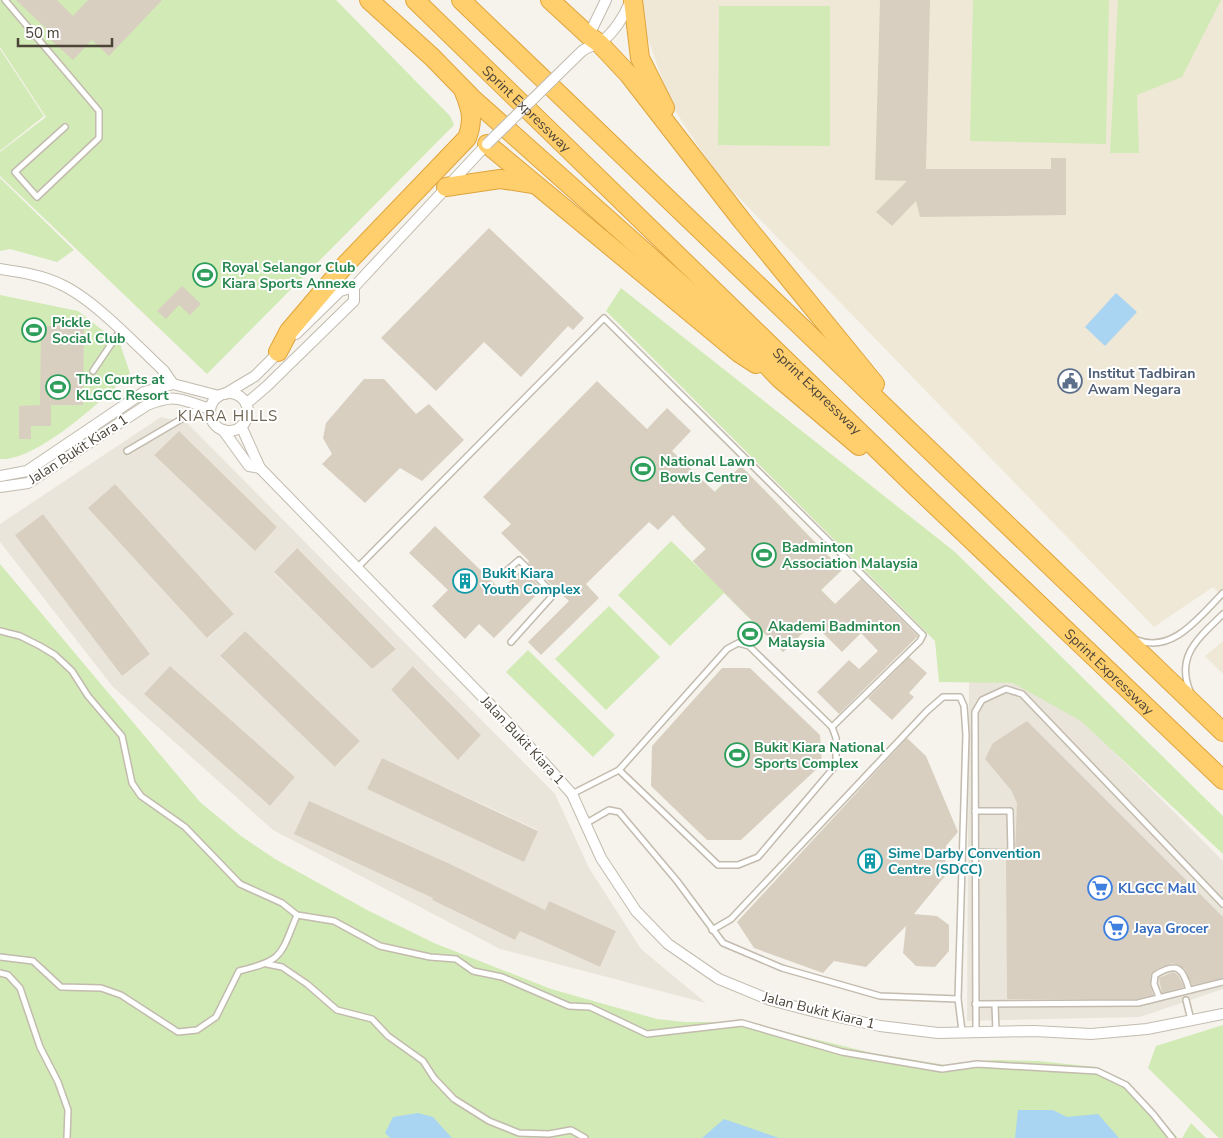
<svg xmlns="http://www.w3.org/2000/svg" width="1223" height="1138" viewBox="0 0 1223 1138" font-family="'Nunito Sans',sans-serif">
<rect width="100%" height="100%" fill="#f6f3ec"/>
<g fill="#eae5da" fill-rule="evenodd">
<path d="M 161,417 L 187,423 L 555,794 L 589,868 L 641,949 L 706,1003 L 500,949 L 273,830 L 113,687 L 0,542 L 0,524 ZM 179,431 L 277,527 L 255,550 L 154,455 ZM 115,484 L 234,614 L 208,638 L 89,508 ZM 43,514 L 150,654 L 122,676 L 15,535 ZM 296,548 L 396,648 L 372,669 L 274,573 ZM 245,631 L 360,741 L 336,767 L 220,657 ZM 170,666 L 295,777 L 270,806 L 145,694 ZM 414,666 L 481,735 L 459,759 L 391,691 ZM 382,758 L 538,830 L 524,861 L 367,789 ZM 450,864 L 533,904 L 515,940 L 432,900 ZM 549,901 L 616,931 L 600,967 L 533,937 Z"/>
<polygon points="969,676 1042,680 1223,861 1223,989 1140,1017 967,1021"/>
</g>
<g fill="#efe8d6">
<polygon points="640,0 1223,0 1223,597 1213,587 1154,627 717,175 672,106 644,28"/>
<polygon points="1223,641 1223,674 1205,656"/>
</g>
<g fill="#d2eab5">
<polygon points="0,0 336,0 450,116 454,125 207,374 0,176 0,152 46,117 0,47"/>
<polygon points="973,0 1109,0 1106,144 970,141"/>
<polygon points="1118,0 1221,0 1182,77 1137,95 1139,153 1110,153"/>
<polygon points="719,6 830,6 830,146 718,145"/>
<polygon points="0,49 44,116 0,151"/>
<polygon points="0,178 74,250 57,262 10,249 0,251"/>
<polygon points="621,288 955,552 1223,816 1223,854 1081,721 1013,683 939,682 935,641 606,311"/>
<path d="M 0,295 L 78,311 L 120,344 L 130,373 C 105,398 36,462 0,459 Z"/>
<polygon points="741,466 842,570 821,590 845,614 813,623 783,652 724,593 670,646 618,595 671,541 705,574 693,561 706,549 681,524"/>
<polygon points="0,564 200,802 241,836 275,859 369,911 434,943 551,989 657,1019 685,1022 731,1022 761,1026 872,1053 945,1065 994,1060 1038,1061 1096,1067 1128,1082 1178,1138 0,1138"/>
<polygon points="609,606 660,657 606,710 555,659"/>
<polygon points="528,650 615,735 593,757 506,672"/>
<polygon points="1223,1025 1223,1138 1219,1138 1148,1068 1156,1046"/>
<polygon points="1191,1123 1206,1138 1182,1138"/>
</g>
<g fill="#a9d4f2">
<polygon points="1116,293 1137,312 1105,346 1085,327"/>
<polygon points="1018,1110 1053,1110 1067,1117 1098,1114 1119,1138 1015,1138"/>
<polygon points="418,1113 433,1117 452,1138 390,1138 385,1133 393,1117"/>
<polygon points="724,1119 779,1138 702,1138"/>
</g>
<g fill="#d8cfc1">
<polygon points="16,0 57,0 73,16 88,0 162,0 109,56 92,40 73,60 51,40 54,36"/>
<polygon points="880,0 930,0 926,169 1051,169 1051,158 1066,158 1066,215 920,217 916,201 892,226 876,212 907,181 875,180"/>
<polygon points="489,228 584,318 573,330 568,326 521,377 484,342 436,391 381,338"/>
<polygon points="182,286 201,304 190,315 179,305 166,319 157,311"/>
<polygon points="41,326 84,326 83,405 51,405 51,426 31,426 31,439 19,439 19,406 40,405"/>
<polygon points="364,379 384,379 416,414 429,404 464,440 422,481 400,468 365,503 322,464 332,454 323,438 326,423"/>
<polygon points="597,381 647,429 667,408 691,431 672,451 715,492 741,466 842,570 821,590 835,604 861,579 918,636 839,714 817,692 849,660 859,669 878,651 861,633 842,652 813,623 783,652 693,561 706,549 673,515 658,530 649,522 586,584 599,598 541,655 528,642 569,601 528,563 529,561 501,533 511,524 483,497"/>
<polygon points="179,431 277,527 255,551 154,455"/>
<polygon points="115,484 234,614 207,638 88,508"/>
<polygon points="43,514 150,654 122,676 15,535"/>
<polygon points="435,526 501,590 522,569 542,589 494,638 479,624 465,639 432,606 448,590 409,553"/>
<polygon points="297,548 396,649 372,669 274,572"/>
<polygon points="245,631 360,741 335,767 220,656"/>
<polygon points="909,657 927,673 909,693 914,697 892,720 868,698"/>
<polygon points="170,666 295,777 270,806 144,694"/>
<polygon points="413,666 481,735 458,760 391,690"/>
<polygon points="722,668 750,668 820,735 822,764 741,840 707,840 651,786 652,746"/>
<polygon points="1027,721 1223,917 1223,978 1192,985 1185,969 1173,963 1161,967 1151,973 1150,984 1153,995 1137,999 1007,999 1006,859 1014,857 1015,853 1017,803 1011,790 985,759 993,743"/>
<polygon points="907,738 926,756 958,832 946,846 945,876 914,914 937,916 949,925 949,951 935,967 916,966 903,953 906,926 866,967 834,961 823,973 754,948 737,922"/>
<polygon points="382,758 538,831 524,862 367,789"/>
<polygon points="309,801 450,864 545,910 549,901 616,931 600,967 520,931 515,940 432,900 433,898 294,834"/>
<polygon points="1173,972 1178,975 1184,987 1162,993 1159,978"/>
</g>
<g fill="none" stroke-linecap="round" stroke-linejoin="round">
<g stroke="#c2bbae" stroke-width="8">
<g id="service">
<polyline points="5,0 99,111 99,138 37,197 15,172 65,127"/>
<polyline points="93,371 120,331"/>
<polyline points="127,451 202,407"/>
<polyline points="358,567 604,318 923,635 920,641 832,727"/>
<polyline points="505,572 519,560 554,594 511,642"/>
<polyline points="0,631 20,636 40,646 55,655 72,671 88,696 122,736 132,783 141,796 185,827 240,884 282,903 297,915 334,921 380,946 430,957 456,959 473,971 502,977 569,1006 590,1007 647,1034 742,1023 842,1052 942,1069 977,1064 1097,1071 1126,1085 1153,1114 1172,1138"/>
<path d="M 1137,640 C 1173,654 1200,616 1223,593"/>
<polygon points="738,643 749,646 832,727 836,738 836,765 758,857 738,865 718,865 619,770 727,649"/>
<path d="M 1190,691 C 1175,655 1200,637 1223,614"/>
<polyline points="572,794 619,770"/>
<polyline points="585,824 609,810 619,812 677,881 723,943 782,968 880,996 958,999"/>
<polyline points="975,852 1011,853 1010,811 975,811"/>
<polyline points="712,930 731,919 927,711 943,697 960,697 964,706 966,735 958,999 962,1031"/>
<path d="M 0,957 L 33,961 L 61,987 L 101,988 L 121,995 L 178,1032 L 197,1030 L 216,1017 L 239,971 C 284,960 280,956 297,915"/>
<polyline points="267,964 282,967 307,984 337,1010 372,1019 388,1036 423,1061 434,1078 454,1099 489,1121 519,1133 549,1134 571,1130 585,1138"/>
<polyline points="0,973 8,975 20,988 40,1047 58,1082 68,1110 67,1138"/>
<path d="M 1159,997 L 1154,984 L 1155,975 C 1177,961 1183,968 1189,990"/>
<polyline points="1186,1000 1191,1020"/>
<polyline points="975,1004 1138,1003 1223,982"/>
<polyline points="995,1005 996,1031"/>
<polyline points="976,1031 975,712 982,700 1006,689 1022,694 1223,904"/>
</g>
</g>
<g stroke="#c2bbae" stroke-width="12">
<g id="minor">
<polyline points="587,39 606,0"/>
<path d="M 581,52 C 587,46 592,47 599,43 C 613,35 625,15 631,0"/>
<path d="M 0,269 C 20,272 42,275 60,284 C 94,299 136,345 164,371 L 173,384"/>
<polyline points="296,334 340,291 354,287 487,144"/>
<circle cx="229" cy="412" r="19"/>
<polyline points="225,394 255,376 281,350"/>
<polyline points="246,404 267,386 354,301 354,287"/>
<polyline points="241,426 260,468 511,726 572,794 601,858 636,911 668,944 719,979 770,1000 824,1014 880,1026 938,1033 1034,1031 1091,1034 1147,1029 1223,1014"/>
<polyline points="223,430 249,466 260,468"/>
<polyline points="0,476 27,471 144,392 173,384 219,396"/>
<path d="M 0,487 L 28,483 L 147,405 C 178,393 181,400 210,409"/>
</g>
</g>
<g stroke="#e0a43c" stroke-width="20">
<g id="motorway">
<polyline points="369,0 432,57 473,99 737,334 780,379 859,446"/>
<path id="s1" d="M 415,0 L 916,487 L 1223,780"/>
<polyline points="461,0 1223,732"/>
<polyline points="550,0 588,35 599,43 629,75 743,222 875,384"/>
<polyline points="633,0 640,58 665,108"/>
<polyline points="487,144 739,353 756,364"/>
<polyline points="446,187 500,179 533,184"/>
<path d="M 278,352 L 289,331 L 346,264 L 467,138 C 474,120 471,109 464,92"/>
</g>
</g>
<use href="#service" stroke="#fff" stroke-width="5"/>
<use href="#minor" stroke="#fff" stroke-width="10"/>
<use href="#motorway" stroke="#ffcf6e" stroke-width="18"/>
<g stroke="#c2bbae" stroke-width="12" stroke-linecap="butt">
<polyline id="minor-bridge" points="487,144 581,52"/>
</g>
<use href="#minor-bridge" stroke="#fff" stroke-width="10"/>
</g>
<defs>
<g id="stadium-ring" transform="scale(1.25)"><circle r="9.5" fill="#fff" stroke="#2e9e5b" stroke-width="1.5"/><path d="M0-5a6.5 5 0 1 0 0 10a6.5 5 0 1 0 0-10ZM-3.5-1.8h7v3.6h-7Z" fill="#2e9e5b"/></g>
<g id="civic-ring" transform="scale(1.25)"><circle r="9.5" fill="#fff" stroke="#5c6f8a" stroke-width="1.5"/><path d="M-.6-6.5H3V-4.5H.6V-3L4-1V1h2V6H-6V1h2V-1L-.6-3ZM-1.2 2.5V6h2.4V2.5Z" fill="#5c6f8a"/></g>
<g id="building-ring" transform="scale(1.25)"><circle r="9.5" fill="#fff" stroke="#0f9aa8" stroke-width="1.5"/><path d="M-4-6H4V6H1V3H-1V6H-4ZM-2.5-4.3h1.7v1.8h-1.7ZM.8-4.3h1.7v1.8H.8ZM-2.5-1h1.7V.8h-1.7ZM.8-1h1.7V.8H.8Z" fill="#0f9aa8"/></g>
<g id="supermarket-ring" transform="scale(1.25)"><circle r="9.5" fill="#fff" stroke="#3f7fe0" stroke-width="1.5"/><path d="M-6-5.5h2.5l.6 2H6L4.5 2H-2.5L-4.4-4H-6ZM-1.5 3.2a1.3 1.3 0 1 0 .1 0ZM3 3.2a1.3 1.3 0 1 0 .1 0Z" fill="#3f7fe0"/></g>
</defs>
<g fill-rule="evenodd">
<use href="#stadium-ring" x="205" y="275"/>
<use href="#stadium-ring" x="34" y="330"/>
<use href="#civic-ring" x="1070" y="381"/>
<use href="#stadium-ring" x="58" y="387"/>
<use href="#stadium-ring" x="643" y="469"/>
<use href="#stadium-ring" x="764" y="555"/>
<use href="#building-ring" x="465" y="581"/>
<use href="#stadium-ring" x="750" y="634"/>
<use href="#stadium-ring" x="737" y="755"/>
<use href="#building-ring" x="870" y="861"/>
<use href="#supermarket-ring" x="1100" y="888"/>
<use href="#supermarket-ring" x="1116" y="928"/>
</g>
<g text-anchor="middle" stroke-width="4" stroke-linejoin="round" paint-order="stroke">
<g font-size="14" fill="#4b4439" stroke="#fff">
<text dy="5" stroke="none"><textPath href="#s1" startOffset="156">Sprint Expressway</textPath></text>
<text dy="5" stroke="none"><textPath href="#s1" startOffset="561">Sprint Expressway</textPath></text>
<text transform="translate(78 449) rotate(-33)" y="5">Jalan Bukit Kiara 1</text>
<text dy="5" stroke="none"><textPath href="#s1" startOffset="966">Sprint Expressway</textPath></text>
<text transform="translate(523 740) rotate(47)" y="5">Jalan Bukit Kiara 1</text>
<text transform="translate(819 1010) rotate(14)" y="5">Jalan Bukit Kiara 1</text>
</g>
<g font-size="14" font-weight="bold" fill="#27864d" stroke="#fff" text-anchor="start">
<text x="222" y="272">Royal Selangor Club<tspan x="222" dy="16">Kiara Sports Annexe</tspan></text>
<text x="52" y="327">Pickle<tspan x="52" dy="16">Social Club</tspan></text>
<text x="76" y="384">The Courts at<tspan x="76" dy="16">KLGCC Resort</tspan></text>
<text x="660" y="466">National Lawn<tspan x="660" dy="16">Bowls Centre</tspan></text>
<text x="782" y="552">Badminton<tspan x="782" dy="16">Association Malaysia</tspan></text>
<text x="768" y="631">Akademi Badminton<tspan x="768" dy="16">Malaysia</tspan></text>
<text x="754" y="752">Bukit Kiara National<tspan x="754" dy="16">Sports Complex</tspan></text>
</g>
<g font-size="14" font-weight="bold" fill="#4e5e75" stroke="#fff" text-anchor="start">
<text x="1088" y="378">Institut Tadbiran<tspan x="1088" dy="16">Awam Negara</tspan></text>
</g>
<g font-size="14" font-weight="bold" fill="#0d838f" stroke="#fff" text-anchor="start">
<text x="482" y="578">Bukit Kiara<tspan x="482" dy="16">Youth Complex</tspan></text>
<text x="888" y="858">Sime Darby Convention<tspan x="888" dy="16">Centre (SDCC)</tspan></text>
</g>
<g font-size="14" font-weight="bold" fill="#366cbe" stroke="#fff" text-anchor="start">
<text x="1118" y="893">KLGCC Mall</text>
<text x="1134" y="933">Jaya Grocer</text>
</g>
<g font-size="15" letter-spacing="1" fill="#6e6250" stroke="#fff">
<text x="228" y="421">KIARA HILLS</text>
</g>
</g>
<path d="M18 38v8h94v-8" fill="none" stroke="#4b4439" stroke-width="2.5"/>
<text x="25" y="38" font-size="15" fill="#4b4439" stroke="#ffffff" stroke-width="4" paint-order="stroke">50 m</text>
</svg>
